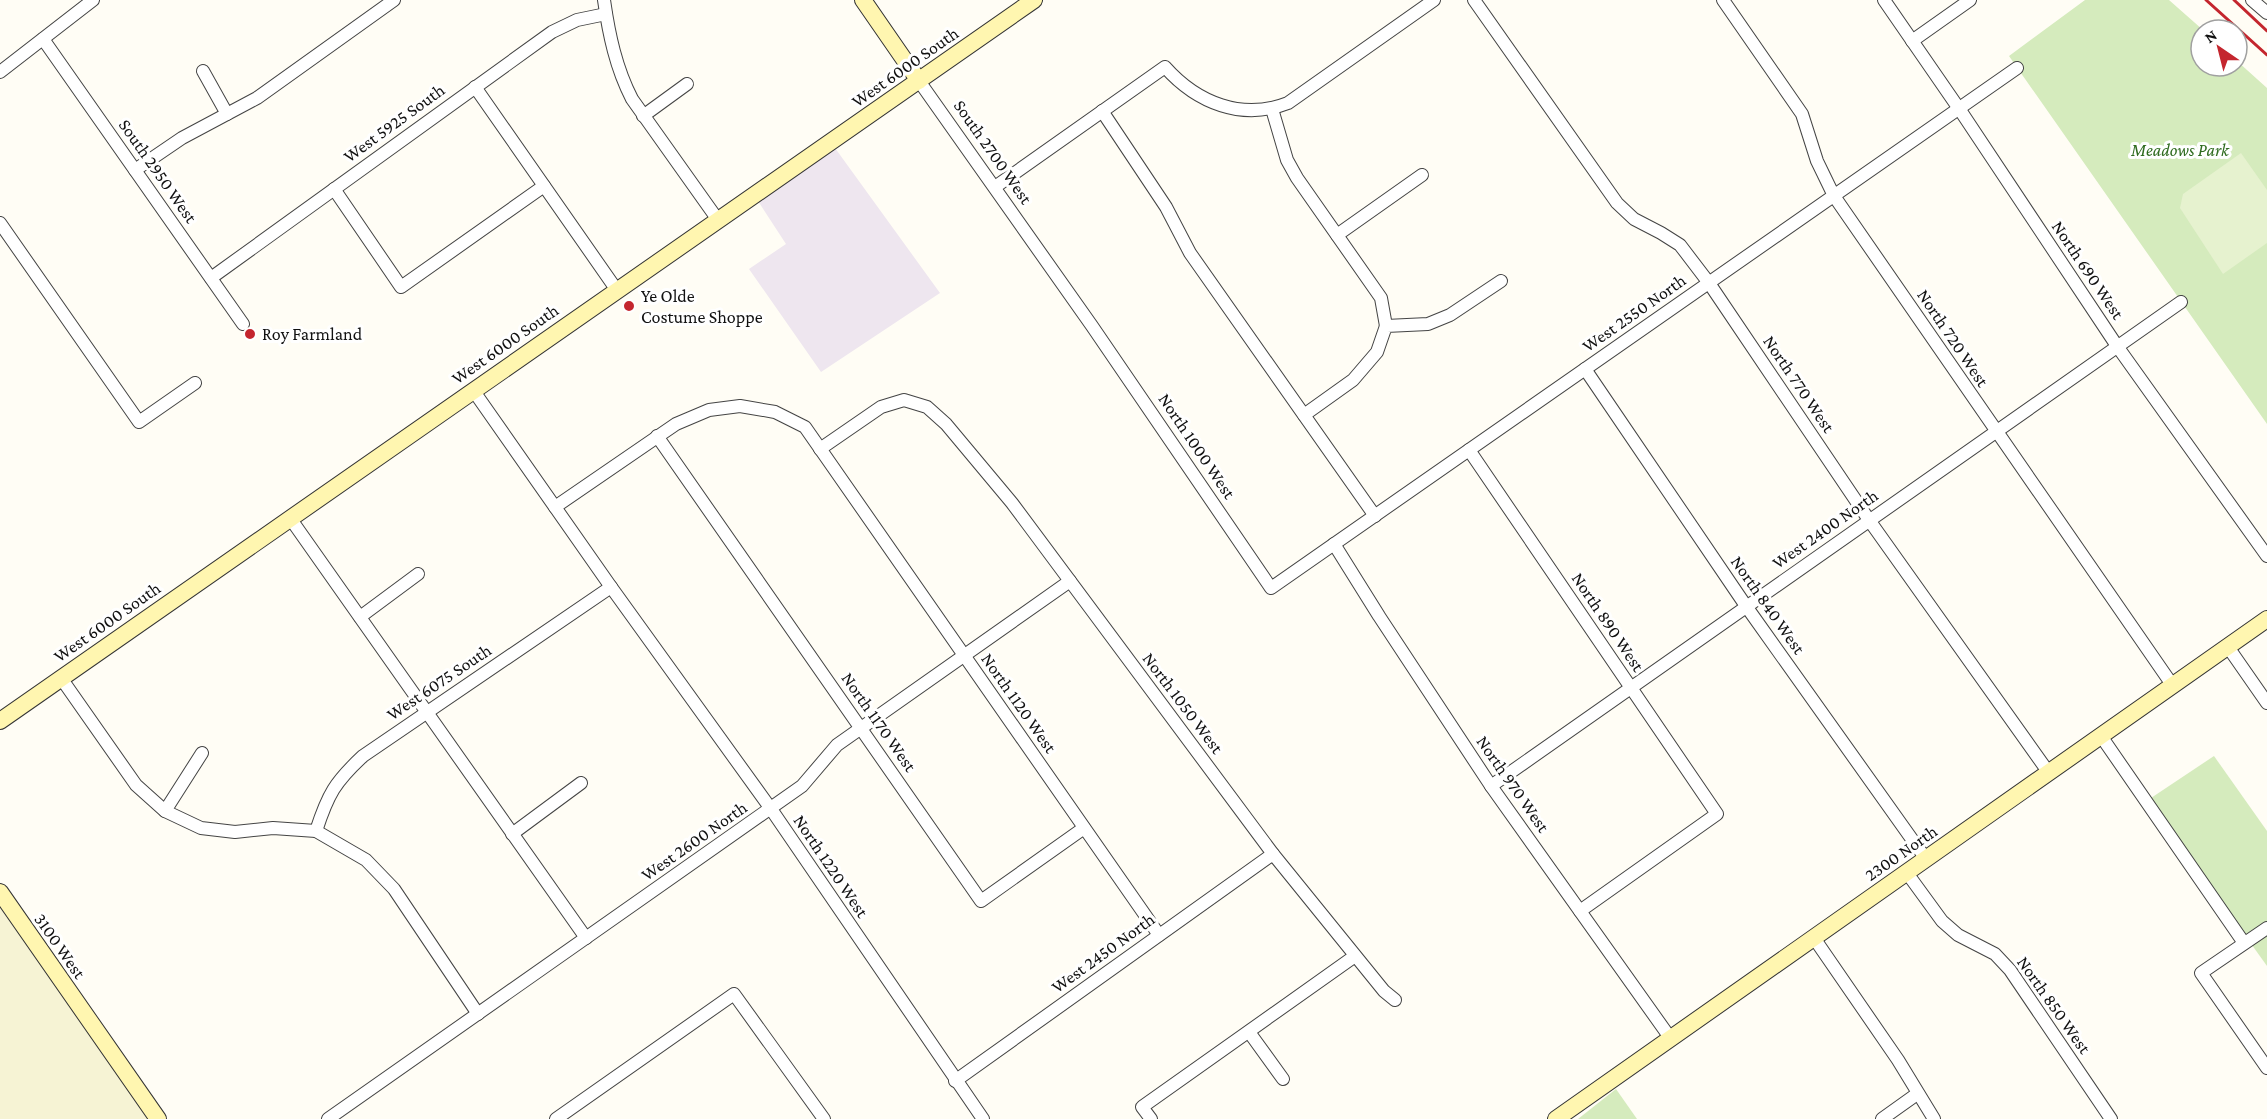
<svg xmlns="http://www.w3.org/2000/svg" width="2267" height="1119" viewBox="0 0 2267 1119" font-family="'Crimson Pro',serif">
<rect width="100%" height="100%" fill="#fffdf5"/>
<polygon fill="#eee6ef" points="835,148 940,293 821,372 749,269 786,244 758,201"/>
<polygon fill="#f6f3d4" points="0,907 148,1119 0,1119"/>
<g fill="#d5ebbd">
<polygon points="2085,0 2169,0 2203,30 2201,66 2237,66 2237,61 2267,88 2267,424 2009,56"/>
<polygon points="2214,756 2267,831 2267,966 2148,800"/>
<polygon points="1616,1089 1637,1119 1578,1119"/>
</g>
<polygon fill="#e6f2cf" points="2241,153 2267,190 2267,243 2223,274 2180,208 2183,194"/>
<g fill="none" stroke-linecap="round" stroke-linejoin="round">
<g stroke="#444" stroke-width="14">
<g id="street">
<path d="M 604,0 C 609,35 616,68 632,99 L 718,220"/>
<polyline points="1474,0 1617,203 1634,219 1661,233 1680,245 1709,283 1869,520 2049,773"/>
<polyline points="1723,0 1802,114 1817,161 1834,196 2173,686"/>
<polyline points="1884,0 1962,113 2117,346 2267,556"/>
<polyline points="2252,0 2267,13"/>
<polyline points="43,39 243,324"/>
<polyline points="1912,41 1970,0"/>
<polyline points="203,71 227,114"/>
<polyline points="0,72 93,0"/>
<polyline points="919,81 1092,326 1271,588 2017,68"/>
<polyline points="475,87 616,289"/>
<polyline points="1272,109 1287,160 1297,178 1381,298 1386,326"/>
<polyline points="1102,111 1166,207 1190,253 1375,516"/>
<polyline points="643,116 687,84"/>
<polyline points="135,170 182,138 257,98 394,0"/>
<path d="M 995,187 L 1165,67 C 1197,103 1242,121 1288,103 L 1434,0"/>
<polyline points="334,189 401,287 544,186"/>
<polyline points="0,223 139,422 195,383"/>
<polyline points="1337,235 1422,175"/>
<polyline points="211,278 552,32 577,20 606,14"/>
<polyline points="1585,369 1746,606 1926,859"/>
<polyline points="473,390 611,587 771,809 983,1119"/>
<polyline points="1304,415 1353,380 1377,352 1386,326 1428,324 1450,315 1501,281"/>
<polyline points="657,436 981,901 1084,828"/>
<polyline points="820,449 881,407 904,400 927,407 946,424 1012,503 1273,854 1384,991 1395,1000"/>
<polyline points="1469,450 1717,814 1580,911"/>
<polyline points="555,507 676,424 709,410 740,406 775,412 805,427 1159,935"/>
<polyline points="290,518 586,938"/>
<polyline points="1334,544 1379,616 1491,786 1671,1039"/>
<polyline points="360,617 418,574"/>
<polyline points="2228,647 2267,703"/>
<polyline points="61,678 136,785 165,811 201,828 235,832 273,828 316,831 366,860 394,889 478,1014"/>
<polyline points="2101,736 2244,943"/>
<polyline points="1491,786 2181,302"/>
<polyline points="165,811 202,753"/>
<path d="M 316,831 C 328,794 335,782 363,756 L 611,587"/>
<polyline points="512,834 581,783"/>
<polyline points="1907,873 1942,921 1958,935 1995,954 2010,970 2111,1119"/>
<polyline points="2267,928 2201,973 2267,1068"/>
<polyline points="1814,938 1898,1060 1934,1119"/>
<polyline points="1249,1032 1283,1079"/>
<polyline points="955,1081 1273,854"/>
<polyline points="328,1119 802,786 837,745 1070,581"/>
<polyline points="556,1119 734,994 824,1119"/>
<polyline points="1151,1119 1142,1107 1355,956"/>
<polyline points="1882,1119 1917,1094"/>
</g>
</g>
<g stroke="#333" stroke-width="18">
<g id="secondary">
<polyline points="863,0 919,81"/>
<polyline points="0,721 1034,0"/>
<polyline points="0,892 158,1119"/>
<polyline points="1556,1119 2267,619"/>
</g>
</g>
<use href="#street" stroke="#fff" stroke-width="12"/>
<use href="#secondary" stroke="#fff6b0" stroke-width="16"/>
<g stroke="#c4262e" stroke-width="3">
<polyline points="2206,0 2267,55"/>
<polyline points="2234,0 2267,31"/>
</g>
</g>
<g fill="#c4262e" stroke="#fff" stroke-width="2">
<circle cx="629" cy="306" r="6"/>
<circle cx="250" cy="334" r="6"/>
</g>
<g text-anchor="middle" stroke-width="6" stroke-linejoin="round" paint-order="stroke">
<g font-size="18" fill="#111" stroke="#fff">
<text transform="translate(905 67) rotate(-35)" y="6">West 6000 South</text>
<text transform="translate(394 123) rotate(-36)" y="6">West 5925 South</text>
<text transform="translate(993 152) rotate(55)" y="6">South 2700 West</text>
<text transform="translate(158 171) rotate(55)" y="6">South 2950 West</text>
<text transform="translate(2088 270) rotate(56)" y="6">North 690 West</text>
<text transform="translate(1634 313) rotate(-35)" y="6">West 2550 North</text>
<text transform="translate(1953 338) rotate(56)" y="6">North 720 West</text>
<text transform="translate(505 344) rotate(-35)" y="6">West 6000 South</text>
<text transform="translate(1799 384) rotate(56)" y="6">North 770 West</text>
<text transform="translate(1197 446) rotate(56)" y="6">North 1000 West</text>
<text transform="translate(1825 529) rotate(-35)" y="6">West 2400 North</text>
<text transform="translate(1768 605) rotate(55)" y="6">North 840 West</text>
<text transform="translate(107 622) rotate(-35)" y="6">West 6000 South</text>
<text transform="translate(1608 622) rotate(56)" y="6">North 890 West</text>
<text transform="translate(439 682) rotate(-34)" y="6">West 6075 South</text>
<text transform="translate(1019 703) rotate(55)" y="6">North 1120 West</text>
<text transform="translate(1183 703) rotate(53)" y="6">North 1050 West</text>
<text transform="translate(879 722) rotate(55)" y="6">North 1170 West</text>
<text transform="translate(1513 784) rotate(55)" y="6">North 970 West</text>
<text transform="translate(694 841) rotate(-35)" y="6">West 2600 North</text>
<text transform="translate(1901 853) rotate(-35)" y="6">2300 North</text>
<text transform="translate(831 866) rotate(56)" y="6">North 1220 West</text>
<text transform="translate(60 946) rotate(55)" y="6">3100 West</text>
<text transform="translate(1103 953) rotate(-36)" y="6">West 2450 North</text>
<text transform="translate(2054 1005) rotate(55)" y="6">North 850 West</text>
</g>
<g font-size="18" font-style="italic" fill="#2f6b1f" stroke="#fff">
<text x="2180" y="156">Meadows Park</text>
</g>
<g font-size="18" fill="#111" stroke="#fff" text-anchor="start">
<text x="641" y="302">Ye Olde<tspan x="641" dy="21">Costume Shoppe</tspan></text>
<text x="262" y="340">Roy Farmland</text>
</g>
</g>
<g transform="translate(2219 48) rotate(325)"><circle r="28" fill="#ffffff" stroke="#a0a0a0" stroke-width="1.5"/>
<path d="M0-4.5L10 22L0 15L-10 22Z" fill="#c4262e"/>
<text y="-9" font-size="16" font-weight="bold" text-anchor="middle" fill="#111111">N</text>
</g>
</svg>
